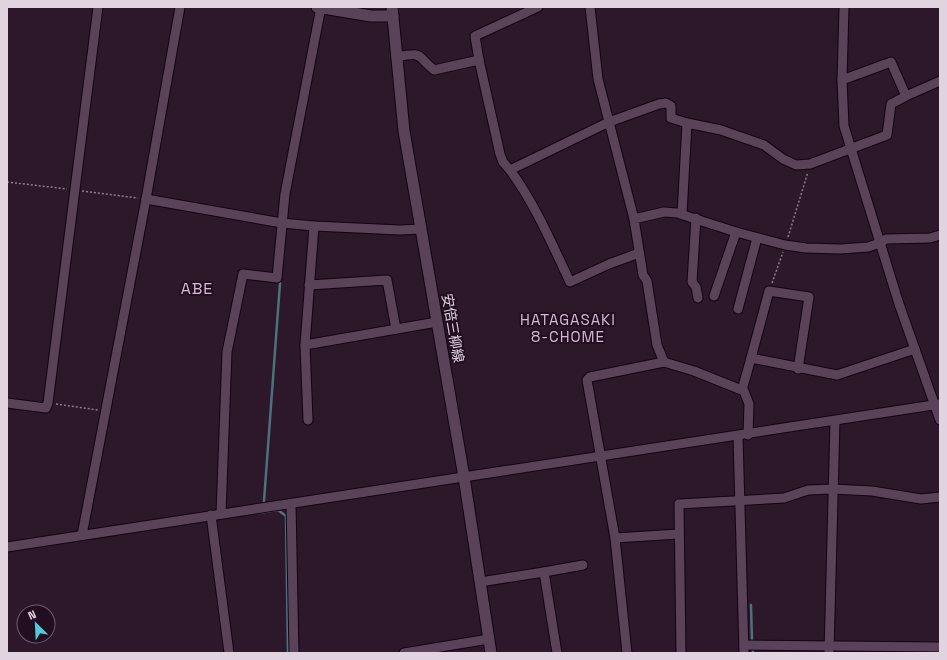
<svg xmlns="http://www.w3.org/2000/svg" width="947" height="660" viewBox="0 0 947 660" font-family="'Space Grotesk','Noto Sans JP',sans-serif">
<rect width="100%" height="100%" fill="#2c172b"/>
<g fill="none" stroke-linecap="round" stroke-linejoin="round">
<g stroke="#4c737c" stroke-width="2.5">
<polyline points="264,501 280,283"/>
<polyline points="258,513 278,510 286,516 288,653"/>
<polyline points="751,605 752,642"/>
<polyline points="753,647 753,653"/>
</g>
<g stroke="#130313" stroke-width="11">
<g id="minor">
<polyline points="590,7 598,79 634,219"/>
<polyline points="844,7 842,80 844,126 899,304 940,420"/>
<path d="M 396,57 C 424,52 415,54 434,70 L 479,60 L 500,154 L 503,162 L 510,170 L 609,122 L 659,104 L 666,103 L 671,106 L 671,118 L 687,123 L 721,130 L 764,145 L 783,159 L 796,165 L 810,164 L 887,135 L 891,104 L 906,96"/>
<polyline points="479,60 475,36 538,7"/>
<polyline points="842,80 891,62 906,96 940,81"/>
<path d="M 510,170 C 535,204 552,244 570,282 L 609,264 L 639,253"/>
<polyline points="146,199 282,223 314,226 305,345 308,420"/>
<polyline points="682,214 687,123"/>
<polyline points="696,218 692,282 696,287 698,298"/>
<polyline points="314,226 400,230 420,229"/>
<polyline points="309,285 387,280 396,329"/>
<polyline points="714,296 736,232"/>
<polyline points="738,309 757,238"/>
<polyline points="305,345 437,322"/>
<polyline points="751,358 769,291 809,297 798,369"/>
<polyline points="742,390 751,358 837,375 915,349"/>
<polyline points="7,403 46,408 48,403 98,7"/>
<polyline points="748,435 749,404 744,391 694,371 664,362 657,345 647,281 643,275 634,219 664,212 677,213 736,232 785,245 806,248 840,249 868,247 880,243 886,239 930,238 940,235"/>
<polyline points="738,436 744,653"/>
<polyline points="291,504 294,653"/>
<polyline points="221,514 227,352 243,274 277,278 285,194 321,7"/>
<polyline points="211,515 229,653"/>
<polyline points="82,535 146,199 180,7"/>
<polyline points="615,538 587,380 590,377 664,362"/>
<polyline points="7,547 940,404"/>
<polyline points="544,572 583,565"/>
<polyline points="480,582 544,572 557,653"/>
<polyline points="744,645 940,647"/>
<polyline points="404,653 489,639"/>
<polyline points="627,653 615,538 678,534"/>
<polyline points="681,653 679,504 784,498 808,490 832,489 872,491 921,499 940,497"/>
<polyline points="829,653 835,421"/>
</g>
</g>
<g stroke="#130313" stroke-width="13">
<g id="tertiary">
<polyline points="317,7 371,16 393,16"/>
<polyline points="392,7 404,131 464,477 491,653"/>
</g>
</g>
<g stroke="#8e7d8d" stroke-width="1.5" stroke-dasharray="2 2" stroke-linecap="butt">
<polyline points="7,182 67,189"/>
<polyline points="82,191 138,198"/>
<polyline points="788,237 808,172"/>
<polyline points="772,283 783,252"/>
<polyline points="56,404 98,410"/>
</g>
<use href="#minor" stroke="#5a4259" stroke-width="9"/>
<use href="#tertiary" stroke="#5a4259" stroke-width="11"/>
</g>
<g text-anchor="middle" stroke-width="4" stroke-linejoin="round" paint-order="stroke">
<g font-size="14" fill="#e2d3e1" stroke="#220d21">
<text transform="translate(453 328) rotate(80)" y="5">安倍三柳線</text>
</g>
<g font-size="15" letter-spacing="1" fill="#d5b9d4" stroke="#220d21">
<text x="568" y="325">HATAGASAKI<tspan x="568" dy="17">8-CHOME</tspan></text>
</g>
<g font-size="16" letter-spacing="1" fill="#d5b9d4" stroke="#220d21">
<text x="197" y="294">ABE</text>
</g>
</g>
<rect width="947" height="660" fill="none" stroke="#e2d3e1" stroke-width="16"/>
<g transform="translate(36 624) rotate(336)"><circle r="19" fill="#220d21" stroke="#6f5c6e"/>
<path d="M0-3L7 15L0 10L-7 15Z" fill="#52cbd8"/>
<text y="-6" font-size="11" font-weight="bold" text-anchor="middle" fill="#e2d3e1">N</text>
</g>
</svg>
